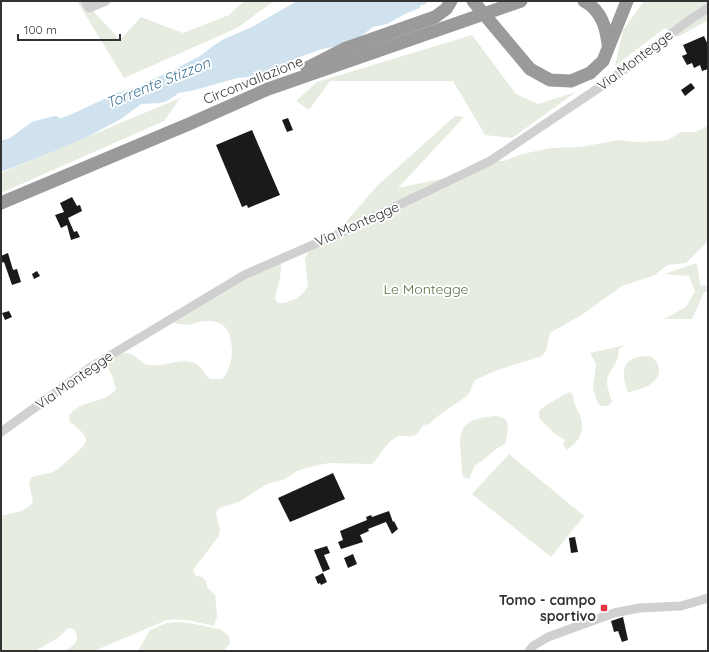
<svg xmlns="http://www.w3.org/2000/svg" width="709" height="652" viewBox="0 0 709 652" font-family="Quicksand,sans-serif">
<rect width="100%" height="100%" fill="#fff"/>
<g fill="#e6ecdf">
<polygon points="77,1 84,1 120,40 141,17 183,33 229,15 244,1 274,1 237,28 124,78"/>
<polygon points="644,1 708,1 708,20 678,37 665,28 615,66 623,30"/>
<polygon points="472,35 516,94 538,104 576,92 512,138 485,135 453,81 330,81 309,110 296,101 317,82"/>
<polygon points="180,98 164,121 1,193 1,173"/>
<path d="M 455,116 L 464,117 L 398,188 L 473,172 L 492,161 L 504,161 L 522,154 L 551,148 L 580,147 L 620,140 L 634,142 L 662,141 L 668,140 L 681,132 L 695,132 L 708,126 L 708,241 L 686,263 L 668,265 L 653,276 L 622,286 L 583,314 L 550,333 L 546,351 L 542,356 L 495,371 L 475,380 L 470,391 L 467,396 L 438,416 L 429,424 L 423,425 C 413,445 405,431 395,438 C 385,444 380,456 372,464 L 329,463 L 309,467 L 297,471 L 285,479 L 267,484 L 239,502 L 219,508 L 216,513 L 220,531 L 218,537 L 193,570 L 196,576 L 202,577 L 206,581 L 207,587 L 215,595 L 217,616 L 214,626 C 198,622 183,618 167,620 L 94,651 L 64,651 C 75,646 81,640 74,629 L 68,628 L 58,638 L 35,651 L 1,651 L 1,516 C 13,512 26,513 33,502 L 29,483 L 32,477 C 39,474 46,475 53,472 C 59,469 65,463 70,458 C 90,442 92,439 70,422 L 69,416 C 80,399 105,404 116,389 L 113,378 L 107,365 C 117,355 126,347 138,359 C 142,362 143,364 148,365 C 164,368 183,355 198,365 C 202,369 205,375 210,379 L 222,379 C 229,373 232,360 232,350 C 231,327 222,318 198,322 C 194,323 191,325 186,325 C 180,324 174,323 167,321 L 282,256 L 280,278 L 275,298 L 278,303 L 284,303 L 296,299 L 305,291 L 308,285 L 305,259 L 313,242 L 339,230 L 377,186 Z"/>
<polygon points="697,263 700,285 708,286 708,292 704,292 692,319 664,319 686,307 695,291 689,276 664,274"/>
<path d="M 625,345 C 615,350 620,352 617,360 C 615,365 611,369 609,374 C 604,382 610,394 612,402 L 607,406 L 601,406 L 597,402 L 593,388 L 596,364 L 590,353 Z"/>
<path d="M 650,356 C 656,360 658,363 659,369 C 659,386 641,388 628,393 C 620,369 622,356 650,356 Z"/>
<path d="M 570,392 C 575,397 573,398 574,403 C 576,407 578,411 580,415 C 585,431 580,441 567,450 L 563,445 L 565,440 L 555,434 L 539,418 C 539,417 539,413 539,412 C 541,407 565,394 570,392 Z"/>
<path d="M 495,416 C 515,418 506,431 506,443 L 496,449 L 482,461 L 475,465 L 469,479 L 463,477 C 461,469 462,462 461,455 C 457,424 467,419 495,416 Z"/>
<polygon points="509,454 584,516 551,557 472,494"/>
<polygon points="176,622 189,623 220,629 229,636 230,643 224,651 138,651 150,630 167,623"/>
</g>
<polygon fill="#cfe2ee" points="297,1 427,1 426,4 420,6 420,8 407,13 387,24 373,27 361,36 333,47 322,49 297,58 275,70 248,77 237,78 195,90 179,93 167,101 160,103 141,104 121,119 87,137 57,150 1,172 1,145 23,132 72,114 117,93 139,86 179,67 200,56 213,46 224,39 252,27"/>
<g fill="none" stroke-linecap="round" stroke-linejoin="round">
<polyline stroke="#cfe2ee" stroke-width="12" points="1,147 12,144 35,127 55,122"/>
</g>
<g fill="#1a1a1a">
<polygon points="704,36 708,45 708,69 702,71 700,65 694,68 692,63 687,65 682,56 687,54 683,45"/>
<polygon points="691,83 695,88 685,96 681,90"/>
<polygon points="288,118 293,130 287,132 282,120"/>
<polygon points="252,130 280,195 248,208 247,205 242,207 216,145"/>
<polygon points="72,197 77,206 80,205 82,211 68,218 74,232 77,231 80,237 71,240 67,225 61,228 55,215 64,212 60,203"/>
<polygon points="8,253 13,270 17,269 21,282 12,285 4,262 1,263 1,256"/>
<polygon points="37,271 40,276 34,279 32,274"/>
<polygon points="9,311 12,317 5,320 2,313"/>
<polygon points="333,473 345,499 290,522 278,498"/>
<polygon points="389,511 393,522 394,521 398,529 392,534 386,522 368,529 369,531 360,535 363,542 341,549 338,542 343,540 340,531 367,520 366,517 371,515 372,517"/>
<polygon points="575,537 578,552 571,553 569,538"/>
<polygon points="327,546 330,553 324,555 330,569 323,572 314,550"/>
<polygon points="353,554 357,564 348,568 344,558"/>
<polygon points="323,573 327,582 321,585 320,583 318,584 315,577"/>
<polygon points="623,617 628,640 622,642 618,631 614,632 611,621"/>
</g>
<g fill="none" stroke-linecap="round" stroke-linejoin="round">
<g stroke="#d0d0d0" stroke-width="9">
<polyline points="85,1 89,8 106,1"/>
<polyline points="1,432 91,367 244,275 349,229 490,161 609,81 688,21 708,8"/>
<polyline points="529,651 533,646 548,637 614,613 639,608 681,606 708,598"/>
</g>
<g stroke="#9a9a9a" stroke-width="13">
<path d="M 584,1 C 601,10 606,27 608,44"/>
<polyline points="307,68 344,49 435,17 446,9 451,1"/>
<polyline points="590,73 603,61 627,1"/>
<polyline points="1,203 189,124 268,89 521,1"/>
</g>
<polyline stroke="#9a9a9a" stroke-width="13" points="473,1 530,69 550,80 571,81 590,73"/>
</g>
<rect fill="#e63946" stroke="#fff" stroke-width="1.5" x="600" y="604" width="8" height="8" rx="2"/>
<g text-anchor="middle" stroke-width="4" stroke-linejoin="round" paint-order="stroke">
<g font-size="14" fill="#333" stroke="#fff">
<text transform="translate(635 60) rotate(-37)" y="5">Via Montegge</text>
<text transform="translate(253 80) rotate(-22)" y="5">Circonvallazione</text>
<text transform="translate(357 224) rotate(-24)" y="5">Via Montegge</text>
<text transform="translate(74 380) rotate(-35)" y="5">Via Montegge</text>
</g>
<g font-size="14" fill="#56703f" stroke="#fff">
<text x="426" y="294">Le Montegge</text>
</g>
<g font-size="14" font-weight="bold" fill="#333" stroke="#fff" text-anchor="end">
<text x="596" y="605">Tomo - campo<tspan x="596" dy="16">sportivo</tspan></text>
</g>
<g font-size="15" font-style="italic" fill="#3f7597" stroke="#fff">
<text transform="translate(158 83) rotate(-22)" y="5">Torrente Stizzon</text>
</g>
</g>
<rect width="709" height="652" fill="none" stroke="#333333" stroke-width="4"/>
<path d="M18 34v6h102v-6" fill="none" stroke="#333333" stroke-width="2"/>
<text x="24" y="34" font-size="12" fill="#333333" stroke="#ffffff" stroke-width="3" paint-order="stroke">100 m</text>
</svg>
